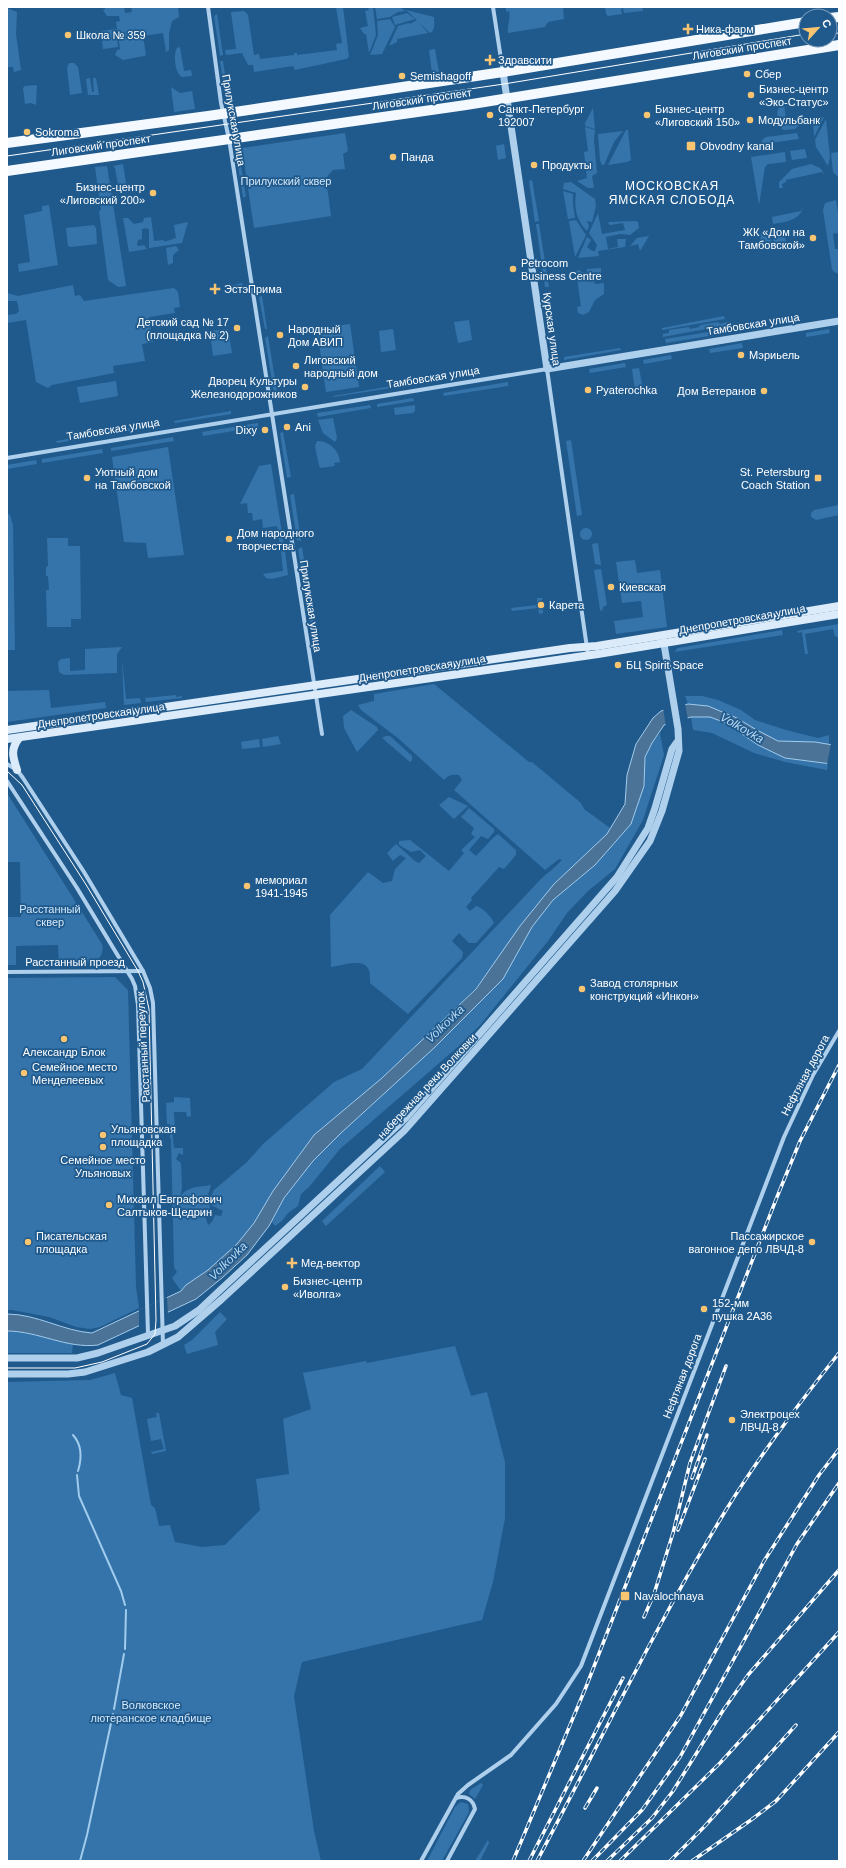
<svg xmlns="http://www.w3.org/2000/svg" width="846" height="1868" viewBox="0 0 846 1868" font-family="Helvetica,sans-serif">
<rect width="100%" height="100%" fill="#205a8d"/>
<g fill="#3474aa">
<polygon points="105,7 124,7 125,13 132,12 131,7 178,7 179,17 172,21 169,34 169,50 166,52 163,33 143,36 146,55 144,56 123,60 115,55 117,50 120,49 116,22 120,21 119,16 107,16 103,10 105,9"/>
<polygon points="336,7 343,7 349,57 346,59 295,70 293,66 254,72 253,65 248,65 242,53 226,55 225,50 236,49 231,12 244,11 248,15 254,55 259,54 260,59 294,55 294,53 297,53 297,55 337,50 336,44 342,43"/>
<polygon points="368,7 373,7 376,35 369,53 366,34 364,34 360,28 368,26 365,11 369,10"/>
<polygon points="375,7 399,7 406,11 398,12 390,17 377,19"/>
<path d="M 506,7 L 563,7 L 564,19 L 548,22 L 545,27 L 508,33 C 507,25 511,18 509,11 L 506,12 Z"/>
<polygon points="605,7 642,7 643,11 624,13 623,8 621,9 622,14 608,16 606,14"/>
<polygon points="7,8 17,12 16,34 21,70 14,72 13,67 7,67"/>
<path d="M 406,10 L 434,17 C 434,23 436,30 430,33 Z"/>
<polygon points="407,13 415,19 395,25 392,17"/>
<polygon points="217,14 223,55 220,56 214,16"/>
<polygon points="390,19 395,27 382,54 370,55 378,35 377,21"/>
<polygon points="417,20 428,33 397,39 397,42 389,46 398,26 409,23 410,24"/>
<polygon points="116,29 118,47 103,49 101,31"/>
<path d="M 180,47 L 184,71 L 191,70 L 192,76 L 182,77 C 175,73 173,55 177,48 Z"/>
<polygon points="435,49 439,72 432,73 429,50"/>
<polygon points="220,61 223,61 228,95 225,96"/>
<polygon points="69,63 74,63 78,67 82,93 70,95 67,68"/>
<polygon points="90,78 92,92 94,92 93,78 96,78 99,95 88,95 86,79"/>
<polygon points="37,85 36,105 31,103 25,104 23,88 25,86"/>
<polygon points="171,87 180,93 192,91 195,109 174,112"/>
<path d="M 784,105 L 786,119 L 797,119 L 798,126 L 795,129 L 784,130 L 779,127 C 778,118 774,108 784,105 Z"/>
<polygon points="593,108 595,129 585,126 585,123"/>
<polygon points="824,117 814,137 813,122 816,119"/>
<polygon points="826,119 830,157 828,166 816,147 815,140"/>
<polygon points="585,127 595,130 594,141 597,173 592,176 594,188 588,188 577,181 587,178 584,152 588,151"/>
<polygon points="626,130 628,130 631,160 627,162 608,165"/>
<polygon points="623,131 614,142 604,165 602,165 600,160 598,134"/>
<polygon points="345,133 348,151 343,154 345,169 333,170 326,178 331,216 254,228 242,148"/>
<polygon points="797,133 799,139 762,144 762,140 766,137"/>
<polygon points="504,144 506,158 498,160 496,146"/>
<polygon points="805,149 807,158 792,160 790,151"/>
<polygon points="785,152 786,162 768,164 765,167 759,205 751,157"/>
<polygon points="838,152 839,178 833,172 831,153"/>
<polygon points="236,154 239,154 246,197 243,197"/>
<polygon points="123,164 127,189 119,190 115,168 113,166"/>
<polygon points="811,164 820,168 825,175 822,172 786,180 786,182 782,184 783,188 779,188 779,182 792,169"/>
<polygon points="107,166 126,286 118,287 108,280 99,211 101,210 95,167"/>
<polygon points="532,180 539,221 535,222 529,181"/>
<path d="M 571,182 L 595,199 L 596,206 L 592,222 L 587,221 L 589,226 L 587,231 C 576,220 574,208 576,193 L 563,189 L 564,183 Z"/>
<polygon points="563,191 573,194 573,205 575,218 568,219"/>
<polygon points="836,200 839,219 839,235 837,233 833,234 835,249 839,249 839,274 834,272 832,269 823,210 825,203"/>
<polygon points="49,205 58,265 19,272 18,264 30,262 24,215 42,211 42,206"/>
<path d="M 803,207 C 800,221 784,222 773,224 L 772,217 L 801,211 Z"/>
<polygon points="598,213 602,234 625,230 623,223 610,225 608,223 609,222 635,221 638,222 639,228 630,235 620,234 606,237 608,249 618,247 617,239 626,239 625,247 598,251 599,256 578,258 587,237 591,240 587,247 592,251 595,251 597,245 589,233"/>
<polygon points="151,217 154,241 164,240 164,242 176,238 174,225 188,222 182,243 149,248 149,230 147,228 142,229 142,239 138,240 137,245 139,246 144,245 147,249 129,252 123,218 128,218 134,224 143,222 144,218"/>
<polygon points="576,220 586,235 575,257 569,221"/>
<polygon points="536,224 539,224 549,287 545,287"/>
<polygon points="94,225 96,228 97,244 71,247 68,246 66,228"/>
<polygon points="784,230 786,242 785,244 774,245 772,232"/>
<polygon points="770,232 772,246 761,247 760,235 761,233"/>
<polygon points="649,236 640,251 638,244 630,246 637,238"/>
<polygon points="176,246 179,250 173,255 173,263 168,265 166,248"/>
<polygon points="601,268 601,273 593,275 595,284 604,283 604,294 595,300 589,312 583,315 578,313 577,307 581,306 576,271 580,270 581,272 587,272 587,269"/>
<polygon points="242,283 244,291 229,293 230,286"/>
<polygon points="73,285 75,296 80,295 84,301 174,288 178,292 180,307 174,308 175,313 149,317 153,342 142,344 145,361 113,366 114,373 52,385 48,388 36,382 26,320 7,323 7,315 16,314 19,311 17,301 7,301 7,293 18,296"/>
<polygon points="262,296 267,329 265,329 259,297"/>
<polygon points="724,316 725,319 662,330 662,328"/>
<polygon points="469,320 472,340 458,343 454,322"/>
<polygon points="718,322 720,324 727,322 727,325 663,337 663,334 669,333 669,330 689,327 690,329 699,327 700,325"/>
<polygon points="350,324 359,387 326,392 317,329"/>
<polygon points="228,329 232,353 213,356 210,331"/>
<polygon points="393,329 396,350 381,352 379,331"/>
<polygon points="727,329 728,333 666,343 665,339"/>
<polygon points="829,329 830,333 806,337 806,333"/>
<polygon points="268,336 278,398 275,399 265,338"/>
<polygon points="742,343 743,348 710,353 709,349"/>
<polygon points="620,348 621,350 564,360 564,357"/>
<polygon points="671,355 672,359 644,364 643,360"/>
<polygon points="625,363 626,367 590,373 589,369"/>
<polygon points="639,368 643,389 635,390 632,369"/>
<polygon points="116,381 118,396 80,403 77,387"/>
<polygon points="508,382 508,386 444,396 443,393"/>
<polygon points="398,385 398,387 333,397 333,396"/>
<polygon points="413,398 414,401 377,407 377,404"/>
<polygon points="370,405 371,408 318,417 317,413"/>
<polygon points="415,405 415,411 413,413 395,415 394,408"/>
<polygon points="231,411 231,414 175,423 174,421"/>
<polygon points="333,418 337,438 335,442 323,433 318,420"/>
<polygon points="258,423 258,427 203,436 202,432"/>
<polygon points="154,424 154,427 57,443 56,441"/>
<polygon points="283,432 291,477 287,478 280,433"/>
<polygon points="173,437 174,441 111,451 111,448"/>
<polygon points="571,440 582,515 577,516 566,441"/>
<path d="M 317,441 C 329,440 341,452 340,464 L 339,462 L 334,463 L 335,466 L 321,468 L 319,466 L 315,446 Z"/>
<polygon points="168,447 184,555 148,558 146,543 124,542 112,457"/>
<polygon points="102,449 103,453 42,463 42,459"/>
<polygon points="36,460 37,464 7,469 7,465"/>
<polygon points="271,464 284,546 280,546 277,526 263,528 262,519 253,521 252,513 248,513 247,503 240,504 259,466"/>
<polygon points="294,494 301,541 297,540 290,495"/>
<polygon points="839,505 839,515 816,520 811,517 811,513 814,510"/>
<polygon points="7,513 10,515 13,525 15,650 7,650"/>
<circle cx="586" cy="534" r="6"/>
<polygon points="47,538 68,538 68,546 80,546 81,619 71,619 71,627 47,627 46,590 49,590 48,576 46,576 46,567 48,566"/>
<polygon points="598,543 601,565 595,564 592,544"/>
<polygon points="302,547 317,646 314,647 298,549"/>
<polygon points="281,551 285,551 288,575 272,579 266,578 263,574 283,571"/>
<polygon points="635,560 637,573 660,570 667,627 616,634 614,621 643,617 641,601 622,603 616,562"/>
<polygon points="601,569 607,605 603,607 602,611 600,610 594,570"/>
<polygon points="537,598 542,598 543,613 539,614 538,608 512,611 511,608 537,605"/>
<polygon points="839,624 839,638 835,636 833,629 805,634 808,654 805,654 802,632 798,633 797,631"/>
<polygon points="782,630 783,635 674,652 678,648"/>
<polygon points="122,647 117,654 117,673 64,675 59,672 58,662 61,659 70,658 70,671 85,670 85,649"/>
<polygon points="122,659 126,699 140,698 141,703 124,705"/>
<path d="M 434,684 L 529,762 L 532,762 L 581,803 L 584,809 L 610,828 L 608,834 L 591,850 L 498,958 L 476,988 L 382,1078 L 314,1135 L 273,1191 L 254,1223 L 237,1244 L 208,1270 L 186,1285 L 181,1291 L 172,1278 L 177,1272 L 174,1267 L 171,1139 L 170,1138 L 170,1124 L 167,1124 L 166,1103 L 174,1102 L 174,1097 L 190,1098 L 191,1116 L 187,1117 L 186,1112 L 174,1112 L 175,1130 L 172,1131 L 174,1148 L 183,1148 L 183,1155 L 179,1153 L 176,1159 L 181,1163 L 182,1188 L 179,1204 L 183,1204 L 180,1198 C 185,1186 200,1187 211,1185 L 208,1195 L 210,1209 L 204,1213 L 202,1209 L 198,1210 L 199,1217 L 205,1216 L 208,1225 L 212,1222 L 215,1215 L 221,1216 L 223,1211 L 211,1205 L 211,1196 L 214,1190 L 247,1162 L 263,1144 L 334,1082 L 362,1069 L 540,880 C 547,873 555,868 562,860 L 559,859 L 545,870 L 454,790 L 462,780 L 459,775 C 452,774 448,775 444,780 L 399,739 L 361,710 L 358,705 L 374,701 L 374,694 Z"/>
<polygon points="49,690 51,708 105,702 106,708 7,722 7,691"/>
<polygon points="176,695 176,697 182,696 182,698 146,702 145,698"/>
<path d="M 685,696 L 702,696 L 718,700 L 741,710 L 755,720 L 786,730 L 818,738 L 829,735 L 829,745 C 816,743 786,744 777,740 C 763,735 751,726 739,719 C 724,710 706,705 688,704 Z"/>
<polygon points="351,710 377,727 378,730 357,752 344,728 343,716"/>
<polygon points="691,717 710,717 726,723 758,745 785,758 828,764 827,770 785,762 754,753 712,733 693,730"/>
<polygon points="660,733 664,755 643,820 615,869 588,891 567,913 548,941 481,1024 460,1045 340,1149 309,1187 301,1194 298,1206 288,1213 282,1221 275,1226 272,1222 284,1198 313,1161 341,1133 434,1048 503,979 532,927 553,900 595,865 631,824 644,786 645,757 652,743"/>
<polygon points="278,736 281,744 263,747 262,739"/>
<polygon points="386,736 390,736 412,756 412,760 410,762 382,738"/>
<polygon points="259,739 260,747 242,749 241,742"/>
<path d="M 7,793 L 102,944 C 104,952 101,957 95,962 L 59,964 L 58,945 L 17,946 L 16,947 L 16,965 L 7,965 L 7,917 L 21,917 L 20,862 L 7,862 Z"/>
<polygon points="449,797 468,806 454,819 439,805"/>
<path d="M 469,808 L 494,829 L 494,832 L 488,839 L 481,836 L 469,850 L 476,856 L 494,837 L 498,834 L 516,850 L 516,855 L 504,869 L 499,867 L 471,898 L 472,900 L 466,907 L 470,911 L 476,906 C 482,907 492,917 494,923 L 476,943 L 469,943 L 459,933 L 452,941 L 463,952 L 462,958 L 408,1014 L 370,983 C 370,979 370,974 369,970 C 364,957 341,966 331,967 L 330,915 L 368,872 L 383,883 L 392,881 L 395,869 L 406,858 L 400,855 L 393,861 L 387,853 L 396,844 L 415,861 L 419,863 L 426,856 L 420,850 L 411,852 L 399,845 L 399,841 L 410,840 L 449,871 L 464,853 L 461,850 L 475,837 L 471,834 L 474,828 L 461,817 Z"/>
<polygon points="115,977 128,990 136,1287 139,1308 100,1327 90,1329 76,1327 49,1317 12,1310 7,1310 7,978"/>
<polygon points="380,1166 385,1172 326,1226 322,1221"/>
<polygon points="220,1312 227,1319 215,1332 218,1345 187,1354 184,1345 192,1340"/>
<polygon points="7,1331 35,1333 73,1344 72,1353 7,1353"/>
<polygon points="455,1346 471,1396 487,1392 505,1462 505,1518 493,1582 482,1620 302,1662 294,1696 314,1831 321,1861 7,1861 7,1382 90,1380 115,1373 121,1395 132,1398 151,1505 155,1508 159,1526 170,1525 175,1542 202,1547 225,1545 260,1510 256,1479 289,1474 283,1419 311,1409 303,1373 366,1361 367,1363"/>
<polygon points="156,1413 159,1413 166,1451 152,1454 151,1452 164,1449 161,1439 151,1441 147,1419 157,1417"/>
<polygon points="481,1783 483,1785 475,1799 469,1794 470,1790"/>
<polygon points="461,1802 468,1804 469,1812 442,1861 427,1861 455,1807"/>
<polygon points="488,1840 489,1843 480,1861 475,1861"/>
</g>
<path fill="#4b7397" stroke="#a2cced" d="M 688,704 L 708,706 L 737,718 L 755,729 L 778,741 L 815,742 L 839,746 L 839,765 L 785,758 L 758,745 L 726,723 L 710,717 L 691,717 L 664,725 L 652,743 L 645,757 L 644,786 L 631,824 L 595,865 L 553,900 L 532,927 L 503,979 L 434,1048 L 341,1133 L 313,1161 L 284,1198 L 269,1226 L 247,1255 L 222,1278 L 196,1299 L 98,1345 C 67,1349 38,1331 7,1331 L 7,1314 C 37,1314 63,1331 92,1333 L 181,1291 L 186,1285 L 208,1270 L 237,1244 L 254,1223 L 273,1191 L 314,1135 L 382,1078 L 476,989 L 520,926 L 554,884 L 607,834 L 625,804 L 627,775 L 636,744 L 653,718 L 661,711 Z"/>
<g fill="#205a8d">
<polygon points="685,703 688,720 666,727 663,708"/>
<polygon points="831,743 839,744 838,767 827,765"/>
<polygon points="167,1297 168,1315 139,1327 139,1310"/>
</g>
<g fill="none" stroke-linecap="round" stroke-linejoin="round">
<g stroke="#a2cced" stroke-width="2">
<path d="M 73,1435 C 82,1445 82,1458 78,1471"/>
<polyline points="77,1475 79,1496 121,1591 125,1605"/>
<polyline points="125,1649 126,1610"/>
<polyline points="114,1709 124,1654"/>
<polyline points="80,1861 87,1835 113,1714"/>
</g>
<g stroke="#afd0ec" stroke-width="4">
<polyline points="208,7 221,103 229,139 322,734"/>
<polyline points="493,7 503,72"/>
<polyline points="7,458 547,369 588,655"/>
<polyline points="7,764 17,770 23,778 84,872 143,971 150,988 153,1003 163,1345"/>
<polyline points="7,781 77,888 132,979 135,986 138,1005 148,1334"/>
<polyline points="7,972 143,971"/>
<polyline points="421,1861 458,1794 468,1785 511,1755 556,1704 581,1666 784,1137 813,1075 839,1031"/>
<path d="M 447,1861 L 475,1809 C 473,1799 465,1795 456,1798"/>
</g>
<g stroke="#afd0ec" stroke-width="7">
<polyline points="503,72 547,369 839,321"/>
<polyline points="7,1358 77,1358 98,1353 175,1326 199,1310 217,1293 406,1118 617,877 648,828 655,808 672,749 677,742"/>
<polyline points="7,1374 68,1374 85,1372 148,1352 178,1337 222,1299 404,1131 434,1097 615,891 650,841 662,811 679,751 678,729 663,638"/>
</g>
<g stroke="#dbebf9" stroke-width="8">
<polyline points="7,730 570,648 597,646 839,606"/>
<polyline points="7,739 598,654 839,614"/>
<path d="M 17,770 C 13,757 10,750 19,738"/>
</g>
<g stroke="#f4f9ff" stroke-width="10">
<polyline points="830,18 839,17"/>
<polyline points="7,143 208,116 503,72 806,22"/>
<polyline points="7,171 466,105 839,45"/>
</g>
<g stroke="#fff" stroke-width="1">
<polyline points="830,34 839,33"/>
<polyline points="7,156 504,84 806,34"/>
<polyline points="7,771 22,785 85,883 138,971 143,982 149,1009 156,1320 155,1334 147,1344 102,1362 75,1368 7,1368"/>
</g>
<g stroke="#fff" stroke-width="3.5">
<g id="rail">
<polyline points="692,1478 707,1435"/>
<polyline points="678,1530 705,1459"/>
<polyline points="644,1617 654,1594 673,1533 690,1463 726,1366"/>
<polyline points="585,1808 597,1788"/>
<polyline points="513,1861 586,1687 777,1197 800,1141 839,1065"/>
<polyline points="529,1861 623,1678"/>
<path d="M 537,1861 C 599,1744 657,1623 726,1510 C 760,1455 799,1403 839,1353"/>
<polyline points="583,1861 681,1715 764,1561 819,1475 839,1449"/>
<polyline points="592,1861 642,1810 680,1757 797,1544 839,1483"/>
<polyline points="607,1861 652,1818 673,1791 724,1709 748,1675 839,1570"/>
<polyline points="620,1861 720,1763 839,1632"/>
<polyline points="670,1861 704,1827 796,1725"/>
<polyline points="692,1861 751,1820 776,1801 839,1732"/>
</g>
</g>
<use href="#rail" stroke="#205a8d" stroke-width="2" stroke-dasharray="6" stroke-linecap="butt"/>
</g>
<g fill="#f9c570" stroke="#205a8d" stroke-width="1.5">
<path d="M686 23h4v4h4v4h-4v4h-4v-4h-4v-4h4z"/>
<circle cx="68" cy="35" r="4"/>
<path d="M488 54h4v4h4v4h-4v4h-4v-4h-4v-4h4z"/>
<circle cx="747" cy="74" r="4"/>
<circle cx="402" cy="76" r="4"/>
<circle cx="751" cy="95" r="4"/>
<circle cx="490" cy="115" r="4"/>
<circle cx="647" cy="115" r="4"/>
<circle cx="750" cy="120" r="4"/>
<circle cx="27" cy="132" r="4"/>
<rect x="686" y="141" width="10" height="10" rx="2"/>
<circle cx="393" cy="157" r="4"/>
<circle cx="534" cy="165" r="4"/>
<circle cx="153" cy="193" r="4"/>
<circle cx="813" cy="238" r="4"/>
<circle cx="513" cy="269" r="4"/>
<path d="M213 283h4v4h4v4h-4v4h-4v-4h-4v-4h4z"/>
<circle cx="237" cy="328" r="4"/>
<circle cx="280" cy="335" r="4"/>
<circle cx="741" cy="355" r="4"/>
<circle cx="296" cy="366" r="4"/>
<circle cx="305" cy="387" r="4"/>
<circle cx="588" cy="390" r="4"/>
<circle cx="764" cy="391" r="4"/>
<circle cx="287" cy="427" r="4"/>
<circle cx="265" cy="430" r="4"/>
<circle cx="87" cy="478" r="4"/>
<rect x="814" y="474" width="8" height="8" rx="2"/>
<circle cx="229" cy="539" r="4"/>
<circle cx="611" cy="587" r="4"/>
<circle cx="541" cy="605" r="4"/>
<circle cx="618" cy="665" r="4"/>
<circle cx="247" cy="886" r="4"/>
<circle cx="582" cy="989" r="4"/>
<circle cx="64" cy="1039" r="4"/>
<circle cx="24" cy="1073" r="4"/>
<circle cx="103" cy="1135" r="4"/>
<circle cx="103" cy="1147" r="4"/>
<circle cx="109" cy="1205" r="4"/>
<circle cx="28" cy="1242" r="4"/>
<circle cx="812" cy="1242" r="4"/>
<path d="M290 1257h4v4h4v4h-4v4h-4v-4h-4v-4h4z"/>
<circle cx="285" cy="1287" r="4"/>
<circle cx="704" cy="1309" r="4"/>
<circle cx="732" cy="1420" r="4"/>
<rect x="620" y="1591" width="10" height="10" rx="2"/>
</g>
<g text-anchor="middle" stroke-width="3.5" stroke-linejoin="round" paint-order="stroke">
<g font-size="11" fill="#fff" stroke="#205a8d" text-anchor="start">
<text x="696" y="33">Ника-фарм</text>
<text x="76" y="39">Школа № 359</text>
<text x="498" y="64">Здравсити</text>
<text x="755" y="78">Сбер</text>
<text x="410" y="80">Semishagoff</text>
<text x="759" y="93">Бизнес-центр<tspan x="759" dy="13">«Эко-Статус»</tspan></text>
<text x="498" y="113">Санкт-Петербург<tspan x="498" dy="13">192007</tspan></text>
<text x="655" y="113">Бизнес-центр<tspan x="655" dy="13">«Лиговский 150»</tspan></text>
<text x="758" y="124">Модульбанк</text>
<text x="35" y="136">Sokroma</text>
<text x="700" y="150">Obvodny kanal</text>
<text x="401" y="161">Панда</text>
<text x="542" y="169">Продукты</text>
<text x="145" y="191" text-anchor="end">Бизнес-центр<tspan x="145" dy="13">«Лиговский 200»</tspan></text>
<text x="805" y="236" text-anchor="end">ЖК «Дом на<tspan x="805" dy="13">Тамбовской»</tspan></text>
<text x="521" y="267">Petrocom<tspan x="521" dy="13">Business Centre</tspan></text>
<text x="224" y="293">ЭстэПрима</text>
<text x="229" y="326" text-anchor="end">Детский сад № 17<tspan x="229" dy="13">(площадка № 2)</tspan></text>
<text x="288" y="333">Народный<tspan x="288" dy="13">Дом АВИП</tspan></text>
<text x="749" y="359">Мэриьель</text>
<text x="304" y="364">Лиговский<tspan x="304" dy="13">народный дом</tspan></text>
<text x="297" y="385" text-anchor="end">Дворец Культуры<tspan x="297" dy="13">Железнодорожников</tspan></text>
<text x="596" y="394">Pyaterochka</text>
<text x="756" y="395" text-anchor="end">Дом Ветеранов</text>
<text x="295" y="431">Ani</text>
<text x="257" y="434" text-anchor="end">Dixy</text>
<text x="95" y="476">Уютный дом<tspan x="95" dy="13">на Тамбовской</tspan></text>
<text x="810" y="476" text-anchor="end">St. Petersburg<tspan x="810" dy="13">Coach Station</tspan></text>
<text x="237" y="537">Дом народного<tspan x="237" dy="13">творчества</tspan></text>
<text x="619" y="591">Киевская</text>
<text x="549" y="609">Карета</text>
<text x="626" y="669">БЦ Spirit Space</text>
<text x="255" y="884">мемориал<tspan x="255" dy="13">1941-1945</tspan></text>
<text x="590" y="987">Завод столярных<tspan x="590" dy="13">конструкций «Инкон»</tspan></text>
<text x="64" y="1056" text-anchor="middle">Александр Блок</text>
<text x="32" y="1071">Семейное место<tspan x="32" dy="13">Менделеевых</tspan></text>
<text x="111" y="1133">Ульяновская<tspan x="111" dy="13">площадка</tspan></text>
<text x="103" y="1164" text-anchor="middle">Семейное место<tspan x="103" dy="13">Ульяновых</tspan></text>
<text x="117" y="1203">Михаил Евграфович<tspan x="117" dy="13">Салтыков-Щедрин</tspan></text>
<text x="36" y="1240">Писательская<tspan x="36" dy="13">площадка</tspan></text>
<text x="804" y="1240" text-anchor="end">Пассажирское<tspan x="804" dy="13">вагонное депо ЛВЧД-8</tspan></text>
<text x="301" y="1267">Мед-вектор</text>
<text x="293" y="1285">Бизнес-центр<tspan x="293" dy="13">«Иволга»</tspan></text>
<text x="712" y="1307">152-мм<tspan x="712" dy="13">пушка 2А36</tspan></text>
<text x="740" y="1418">Электроцех<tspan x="740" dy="13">ЛВЧД-8</tspan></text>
<text x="634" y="1600">Navalochnaya</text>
</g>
<g font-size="11" fill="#fff" stroke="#205a8d">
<text transform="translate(742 48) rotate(-9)" y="4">Лиговский проспект</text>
<text transform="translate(422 99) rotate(-8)" y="4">Лиговский проспект</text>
<text transform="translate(234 120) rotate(80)" y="4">Прилукская улица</text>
<text transform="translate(101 145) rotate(-8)" y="4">Лиговский проспект</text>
<text transform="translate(753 324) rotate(-9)" y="4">Тамбовская улица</text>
<text transform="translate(552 329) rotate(82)" y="4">Курская улица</text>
<text transform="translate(433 377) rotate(-9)" y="4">Тамбовская улица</text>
<text transform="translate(113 429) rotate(-9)" y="4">Тамбовская улица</text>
<text transform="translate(311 606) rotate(81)" y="4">Прилукская улица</text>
<text transform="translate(742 619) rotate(-10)" y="4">Днепропетровская улица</text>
<text transform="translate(422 668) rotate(-9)" y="4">Днепропетровская улица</text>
<text transform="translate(101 715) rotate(-8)" y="4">Днепропетровская улица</text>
<text x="75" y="966">Расстанный проезд</text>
<text transform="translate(143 1047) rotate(-93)" y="4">Расстанный переулок</text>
<text transform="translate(805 1075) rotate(-62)" y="4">Нефтяная дорога</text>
<text transform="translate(427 1086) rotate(-47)" y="4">набережная реки Волковки</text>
<text transform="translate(682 1376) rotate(-69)" y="4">Нефтяная дорога</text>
</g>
<g font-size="11" fill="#d4e8f9" stroke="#205a8d">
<text x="286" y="185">Прилукский сквер</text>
<text x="50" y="913">Расстанный<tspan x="50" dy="13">сквер</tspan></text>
<text x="151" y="1709">Волковское<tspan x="151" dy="13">лютеранское кладбище</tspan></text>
</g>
<g font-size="12" letter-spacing="1" fill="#fff" stroke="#205a8d">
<text x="672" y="190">МОСКОВСКАЯ<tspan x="672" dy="14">ЯМСКАЯ СЛОБОДА</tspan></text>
</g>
<g font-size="12" font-style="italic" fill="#bbdaf3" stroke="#205a8d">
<text transform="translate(742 728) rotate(30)" y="4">Volkovka</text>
<text transform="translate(445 1024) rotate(-44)" y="4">Volkovka</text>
<text transform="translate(228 1261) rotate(-45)" y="4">Volkovka</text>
</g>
</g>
<rect width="846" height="1868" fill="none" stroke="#ffffff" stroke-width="16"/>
<g transform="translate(818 28) rotate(63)"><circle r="19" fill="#205a8d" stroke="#799cbb"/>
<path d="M0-3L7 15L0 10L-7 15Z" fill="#f9c570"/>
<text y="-6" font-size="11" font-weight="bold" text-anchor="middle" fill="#ffffff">С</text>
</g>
</svg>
